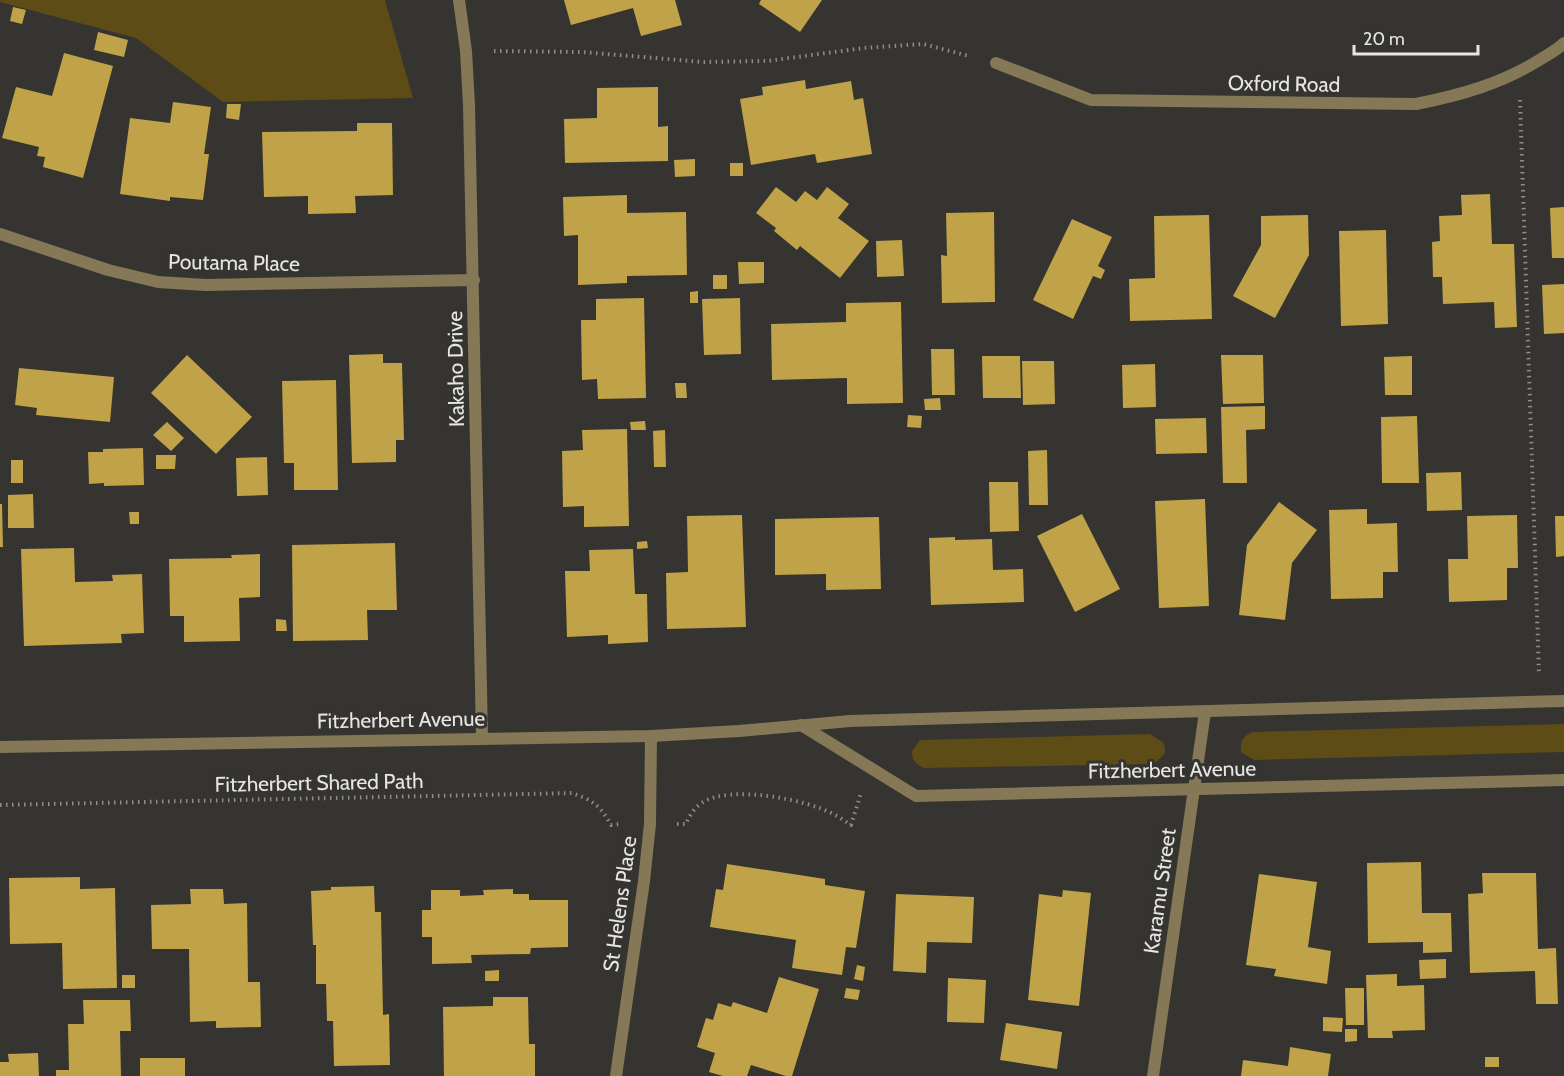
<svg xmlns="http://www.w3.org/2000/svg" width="1564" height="1076" viewBox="0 0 1564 1076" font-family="Cabin,sans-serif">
<rect width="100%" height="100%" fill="#353430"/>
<g fill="#5d4c16">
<polygon points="0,0 385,0 413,98 223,102 136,38 0,2"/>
<path d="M 1564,724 L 1564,752 L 1254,760 L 1241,752 C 1240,741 1242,737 1252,732 Z"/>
<path d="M 1150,734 L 1164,743 L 1165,753 L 1154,764 L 924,768 C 915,764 912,760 912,751 L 920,740 Z"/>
</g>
<g fill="#c0a248">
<polygon points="564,0 675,0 682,25 641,36 633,8 571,25"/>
<polygon points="761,0 822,0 800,32 759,4"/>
<polygon points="13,7 26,10 22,24 10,21"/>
<polygon points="98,32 128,40 124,57 94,50"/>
<polygon points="64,53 113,66 83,178 43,167 45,157 37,156 39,147 2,138 16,87 52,96"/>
<polygon points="805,80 806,89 851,81 854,100 863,98 872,154 817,163 815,154 751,165 740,99 763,95 762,87"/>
<polygon points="658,87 658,127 668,126 668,161 565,163 564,119 597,118 597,88"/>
<polygon points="173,102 211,107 204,154 209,154 203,200 170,197 170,201 120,194 130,118 170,123"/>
<polygon points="227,104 241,104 239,120 226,118"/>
<polygon points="357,123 392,123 393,195 355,196 356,213 308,214 308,196 264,197 262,132 357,131"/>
<polygon points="695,159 695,176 675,177 674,160"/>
<rect x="730" y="163" width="13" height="13"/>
<polygon points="776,187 796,202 805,191 817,200 827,187 849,204 838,218 869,241 840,278 800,246 797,250 774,231 776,228 756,213"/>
<polygon points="1490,194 1492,244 1514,244 1517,327 1495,328 1494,302 1443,304 1442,277 1433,277 1432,242 1440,241 1439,216 1462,215 1461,195"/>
<polygon points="627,195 627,213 686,212 687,275 627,276 627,283 578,285 578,235 564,236 563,197"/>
<polygon points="1564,207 1564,258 1552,258 1550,208"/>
<polygon points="994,212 995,302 942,303 941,255 947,256 946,213"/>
<polygon points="1209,215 1212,319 1130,321 1129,279 1155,278 1154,216"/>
<polygon points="1308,215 1309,255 1275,318 1233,296 1261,245 1261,216"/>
<polygon points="1072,219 1112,237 1098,266 1105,270 1101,279 1093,276 1073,319 1033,300"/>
<polygon points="1386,230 1388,324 1341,326 1339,231"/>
<polygon points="902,240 904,276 877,277 876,241"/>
<polygon points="738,262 764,262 764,283 739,284"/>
<rect x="713" y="275" width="14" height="14"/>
<polygon points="1564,284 1564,333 1544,334 1542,285"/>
<polygon points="698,291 698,303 690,303 690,292"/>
<polygon points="644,298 646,398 598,399 597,379 582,380 581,320 596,320 596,299"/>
<polygon points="740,298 741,354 704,355 702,299"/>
<polygon points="901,302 903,403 847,404 847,378 772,380 771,324 846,322 846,303"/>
<polygon points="931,349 954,349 955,395 932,395"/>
<polygon points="383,354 383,363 402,363 404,440 396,440 396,462 352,463 349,355"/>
<polygon points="187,355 252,417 216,454 151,393"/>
<polygon points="1221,355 1263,355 1264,403 1223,404"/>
<polygon points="982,356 1020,356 1021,398 983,398"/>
<polygon points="1412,356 1412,395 1385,395 1384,357"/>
<polygon points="1022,361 1054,361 1055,404 1023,405"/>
<polygon points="1155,364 1156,407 1123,408 1122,365"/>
<polygon points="19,368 114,377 110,422 36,415 37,408 15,405"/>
<polygon points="336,380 338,490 294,490 294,463 284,463 282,381"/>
<polygon points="675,383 686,383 687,398 676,398"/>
<polygon points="940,398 941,410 925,410 924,399"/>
<polygon points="1265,406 1265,429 1246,430 1247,483 1223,483 1221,407"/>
<polygon points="908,415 922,416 921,428 907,427"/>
<polygon points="1417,416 1419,483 1382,483 1381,417"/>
<polygon points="1206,418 1207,453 1156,454 1155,419"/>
<polygon points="645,421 646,430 631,430 630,422"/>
<polygon points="167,422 184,438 171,451 153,435"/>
<polygon points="627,429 629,526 584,527 584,506 563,507 562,451 583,450 582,430"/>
<polygon points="665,430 666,467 654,467 653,431"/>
<polygon points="143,448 144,485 104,486 104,483 89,484 88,452 103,452 103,449"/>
<polygon points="1047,450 1048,505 1029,505 1028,451"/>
<polygon points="156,455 176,455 175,469 156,469"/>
<polygon points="267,457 268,495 237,496 236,458"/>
<rect x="11" y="460" width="12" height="23"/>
<polygon points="1461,472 1462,510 1427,511 1426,473"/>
<polygon points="989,482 1018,482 1019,531 990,532"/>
<polygon points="33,494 34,528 8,528 8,495"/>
<polygon points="1205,499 1209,606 1159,608 1155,501"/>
<polygon points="1279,502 1317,530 1292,563 1285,620 1239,615 1247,545"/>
<polygon points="0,504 2,504 3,547 0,547"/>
<polygon points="1367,509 1367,524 1397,523 1398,572 1383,572 1383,598 1331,599 1329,510"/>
<polygon points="129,512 139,512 139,524 130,524"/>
<polygon points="1082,514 1120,589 1075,612 1037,536"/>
<polygon points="742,515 746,627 667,629 666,573 688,572 687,516"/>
<polygon points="1517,515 1518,568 1507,568 1507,600 1449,602 1448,559 1468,559 1467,516"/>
<polygon points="1555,516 1564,516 1564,556 1556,557"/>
<polygon points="879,517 881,589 826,590 826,574 775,575 775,519"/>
<polygon points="955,537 955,540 992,539 993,570 1023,569 1024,602 931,605 929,538"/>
<polygon points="647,541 648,548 637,549 637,542"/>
<polygon points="395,543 397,610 367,610 368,640 293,641 292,545"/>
<polygon points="74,548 75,582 113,581 112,575 142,574 144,633 121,634 122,643 24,646 21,549"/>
<polygon points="633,549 635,594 647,594 648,642 608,644 608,635 567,637 565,571 590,571 589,550"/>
<polygon points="260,554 260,597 239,598 240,641 184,642 184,616 170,616 169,559 232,558 231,555"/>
<polygon points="276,619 286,620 287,631 276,631"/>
<polygon points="1421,862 1422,913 1451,913 1452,952 1423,953 1423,942 1368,943 1367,863"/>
<polygon points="727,864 825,879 825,885 865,891 856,948 846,947 842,975 792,968 796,940 710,927 716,889 723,890"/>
<polygon points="1482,873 1536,873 1538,949 1556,948 1558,1004 1536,1004 1535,971 1470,973 1468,894 1483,893"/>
<polygon points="1259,874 1317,882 1308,947 1331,951 1327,984 1274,976 1276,969 1246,965"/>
<polygon points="80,877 80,889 115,888 117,988 63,989 62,943 10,944 9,878"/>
<polygon points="374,886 375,912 381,912 383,1015 389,1014 390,1065 334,1066 333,1021 327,1021 326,984 316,984 316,945 313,945 311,891 331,890 331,887"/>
<polygon points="190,889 223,889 224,904 247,903 248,982 260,982 261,1027 216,1028 216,1021 190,1022 189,949 152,949 151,905 191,904"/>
<polygon points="513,889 513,894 529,894 529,900 568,900 568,947 531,948 530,954 471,955 472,963 432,964 432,937 422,937 422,910 431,910 431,890 460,890 460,896 484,895 483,890"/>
<polygon points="1063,890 1091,893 1079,1006 1028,1000 1039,894 1062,897"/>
<polygon points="896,894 974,897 972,943 927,942 926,973 893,971"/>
<polygon points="1446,959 1446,978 1420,979 1419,960"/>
<polygon points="857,965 865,967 863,981 854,979"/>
<polygon points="499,970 499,981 485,981 485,971"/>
<polygon points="1397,974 1397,986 1424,985 1425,1030 1392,1031 1393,1038 1368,1038 1366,975"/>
<rect x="122" y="975" width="13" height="13"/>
<polygon points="779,977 819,989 792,1076 786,1076 751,1065 747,1076 723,1076 709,1072 715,1053 697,1047 706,1018 713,1020 718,1003 731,1007 733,1002 767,1013"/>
<polygon points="948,978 986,980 984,1023 947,1022"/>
<polygon points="846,988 860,990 858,1000 844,998"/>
<polygon points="1345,988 1364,988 1364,1025 1346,1025"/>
<polygon points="493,997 528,997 529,1044 535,1044 535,1076 444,1076 443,1007 493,1006"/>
<polygon points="83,1000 130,1000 131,1031 120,1031 121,1076 56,1076 56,1070 69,1070 68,1024 84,1024"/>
<polygon points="1323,1017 1343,1018 1342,1032 1323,1031"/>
<polygon points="1006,1023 1062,1032 1057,1069 1000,1060"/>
<polygon points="1345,1029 1357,1029 1357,1041 1345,1042"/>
<polygon points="1290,1047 1331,1054 1328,1076 1241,1076 1243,1060 1288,1066"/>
<polygon points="38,1053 39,1076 0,1076 0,1062 9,1062 8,1054"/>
<rect x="1485" y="1057" width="14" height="10"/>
<rect x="140" y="1058" width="45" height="18"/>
</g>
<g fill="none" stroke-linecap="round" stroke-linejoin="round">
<g stroke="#8f8e8b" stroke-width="4" stroke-dasharray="1.5 4.5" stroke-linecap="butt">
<polyline points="494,51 582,52 703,62 767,61 864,48 923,44 969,56"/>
<polyline points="1520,100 1539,674"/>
<path d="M 0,805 L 572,793 C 592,800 600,805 611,825 L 621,824"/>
<path d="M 677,824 L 686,824 C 689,816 695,807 703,802 C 731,785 807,799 835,815 C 841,818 846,822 851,825 L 861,793"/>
</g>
<polyline stroke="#847856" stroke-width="12" points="801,725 916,796 1564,780"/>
<g stroke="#847856" stroke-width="12">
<polyline points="459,0 466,51 469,105 482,737"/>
<path d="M 996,63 L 1091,100 L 1416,104 C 1461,95 1501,84 1541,59 C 1549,54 1557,50 1564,43"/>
<polyline points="0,234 108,270 158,282 206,285 474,280"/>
<polyline points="616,1076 644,881 650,824 651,736"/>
<polyline points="1153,1076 1205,712"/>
</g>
<polyline stroke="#847856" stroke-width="12" points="0,747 651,736 739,731 850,721 1564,701"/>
</g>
<g text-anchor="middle" stroke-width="6" stroke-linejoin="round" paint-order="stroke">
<g font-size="21" fill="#e7e6e4" stroke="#353430">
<text transform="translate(1284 84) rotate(1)" y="7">Oxford Road</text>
<text transform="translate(234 263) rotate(1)" y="7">Poutama Place</text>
<text transform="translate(456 369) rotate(-91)" y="7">Kakaho Drive</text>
<text transform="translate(401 720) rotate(-1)" y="7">Fitzherbert Avenue</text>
<text transform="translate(1172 770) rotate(-1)" y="7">Fitzherbert Avenue</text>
<text transform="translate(319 783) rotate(-1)" y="7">Fitzherbert Shared Path</text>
<text transform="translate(1160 891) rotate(-82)" y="7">Karamu Street</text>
<text transform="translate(620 904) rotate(-82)" y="7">St Helens Place</text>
</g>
</g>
<path d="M1354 45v9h124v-9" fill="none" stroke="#e7e6e4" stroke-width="3"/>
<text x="1363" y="45" font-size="18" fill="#e7e6e4" stroke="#353430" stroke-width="4.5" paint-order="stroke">20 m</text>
</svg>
